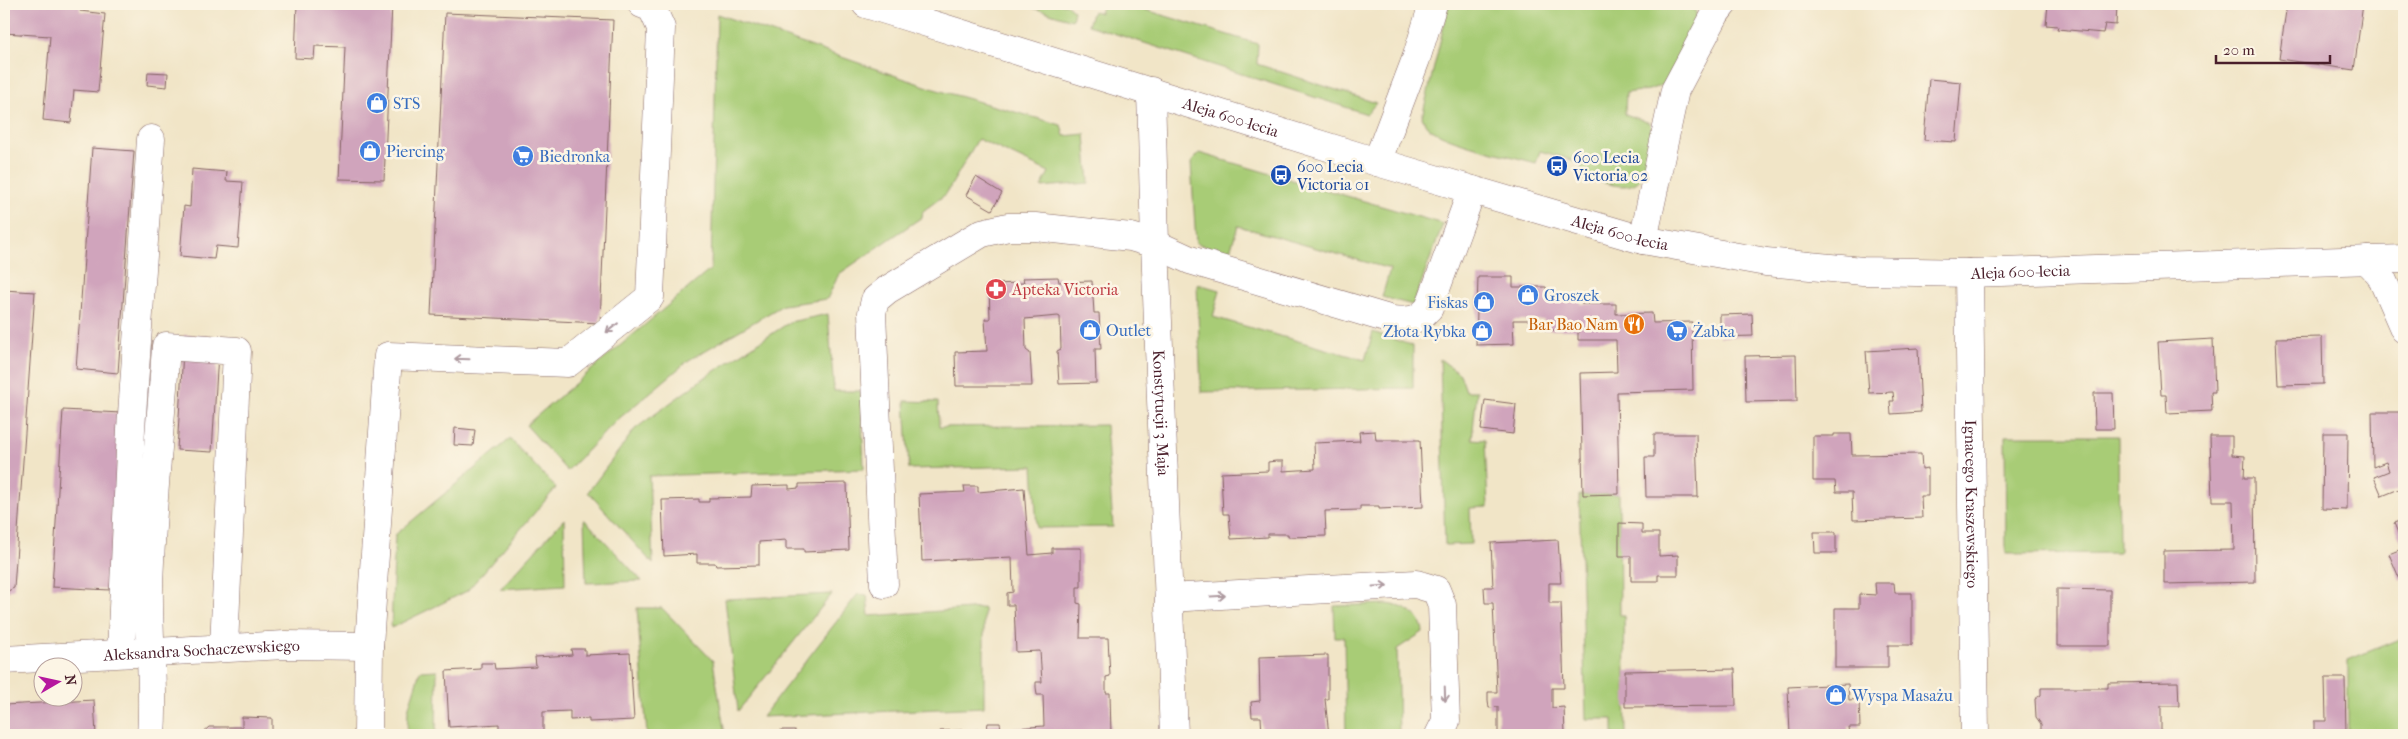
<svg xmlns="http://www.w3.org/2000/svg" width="2408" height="739" viewBox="0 0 2408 739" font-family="'IM FELL French Canon',serif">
<rect width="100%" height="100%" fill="#fcf5e5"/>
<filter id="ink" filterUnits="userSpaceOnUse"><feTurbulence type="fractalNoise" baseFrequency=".02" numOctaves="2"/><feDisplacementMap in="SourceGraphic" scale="10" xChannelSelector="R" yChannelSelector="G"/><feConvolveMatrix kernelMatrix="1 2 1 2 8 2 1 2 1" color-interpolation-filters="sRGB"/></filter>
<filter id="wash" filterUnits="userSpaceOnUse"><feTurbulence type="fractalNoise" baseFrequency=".0096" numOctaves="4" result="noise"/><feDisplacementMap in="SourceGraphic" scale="20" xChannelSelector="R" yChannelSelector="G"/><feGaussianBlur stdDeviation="1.12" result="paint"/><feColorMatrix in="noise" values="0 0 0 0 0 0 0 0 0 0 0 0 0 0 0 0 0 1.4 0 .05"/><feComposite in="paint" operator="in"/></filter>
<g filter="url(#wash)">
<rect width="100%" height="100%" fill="#f1e5c7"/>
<g fill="#a8cc76" stroke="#797650">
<polygon points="1021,4 1066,4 1074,11 1072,20"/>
<polygon points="1103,4 1126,4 1258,44 1257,64 1376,103 1367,114 1088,25 1093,11 1100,13"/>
<path d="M 1449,4 L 1693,4 L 1699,23 L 1664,84 L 1649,90 L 1626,93 L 1625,114 L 1650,123 C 1653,135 1651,146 1649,158 C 1642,201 1610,184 1579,175 L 1583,163 L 1540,151 L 1536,163 C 1512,156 1444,142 1428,127 C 1425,124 1424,121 1422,117 Z"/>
<polygon points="717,14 934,89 1061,125 1064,136 1085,134 1089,183 1041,187 1049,172 978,139 946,194 923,211 922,217 839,274 827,299 783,305 689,360 616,421 567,471 526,425 711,269"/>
<polygon points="1199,153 1443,224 1413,305 1382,297 1390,269 1238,226 1229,254 1196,243 1191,163"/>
<polygon points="1197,284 1220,290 1213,317 1365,360 1373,332 1413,346 1413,388 1201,392"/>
<polygon points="828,314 834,391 861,391 864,469 649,476 653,564 588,492 635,429 704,378 790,322"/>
<polygon points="1440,359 1460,374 1466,391 1477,391 1472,439 1485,440 1488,507 1470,508 1471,544 1445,545"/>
<polygon points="905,401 938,402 939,427 1106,425 1113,527 1037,528 1033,466 909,469"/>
<polygon points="2005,436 2118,436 2119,553 2006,554"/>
<polygon points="510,439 556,488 467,591 391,628 395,535"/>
<polygon points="1619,494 1620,615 1624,615 1626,735 1613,735 1613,719 1586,719 1579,495"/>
<polygon points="564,519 565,585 500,589"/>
<polygon points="584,519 642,581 586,583"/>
<polygon points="832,594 738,711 725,599"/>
<polygon points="858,594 867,595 869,616 984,608 984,707 762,717"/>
<path d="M 1386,604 C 1402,605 1422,614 1423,632 L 1397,649 L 1399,735 L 1346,735 L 1344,637 L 1335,637 L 1334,606 Z"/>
<polygon points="637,608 662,608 713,661 725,735 647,735"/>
<polygon points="2404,637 2404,735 2348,735 2348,660"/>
<polygon points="437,670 436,735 407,735 408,710 420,671"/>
</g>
<g id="blocks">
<g fill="#d0a4bc">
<polygon points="4,4 80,4 80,11 105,14 98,92 74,90 71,123 43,120 50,36 4,33"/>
<polygon points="297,4 392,4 384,180 339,179 345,47 315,46 314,59 295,58"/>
<polygon points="2048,4 2117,4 2116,25 2105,24 2103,33 2057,29 2058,26 2046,25"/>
<polygon points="2287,4 2363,4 2354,70 2279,59"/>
<polygon points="445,13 613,20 600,323 431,315"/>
<polygon points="148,72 168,73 167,87 147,85"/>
<polygon points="1929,79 1961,82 1956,142 1924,140"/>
<polygon points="92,148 134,151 118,373 76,369"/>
<polygon points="192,169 227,172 226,181 243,182 238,248 216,246 214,259 180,256 184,206 190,207"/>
<polygon points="976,177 1002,193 992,210 966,195"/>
<polygon points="1058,277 1059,282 1092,281 1094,313 1099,313 1101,349 1095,349 1096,383 1059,384 1057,351 1061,349 1060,317 1058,316 1025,319 1026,350 1030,353 1032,386 956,386 955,352 987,351 985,319 990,319 989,284 1024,283 1023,278"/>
<polygon points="1478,277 1513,277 1513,287 1546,287 1547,296 1581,296 1581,304 1616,304 1616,314 1652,313 1653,323 1692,322 1693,390 1617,392 1619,494 1583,495 1581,409 1580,373 1617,372 1616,340 1578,340 1578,330 1544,330 1544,320 1513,320 1514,344 1476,345"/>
<polygon points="4,290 35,292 14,588 4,593"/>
<polygon points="1752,314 1753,336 1720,337 1720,315"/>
<polygon points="184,335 219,337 212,452 177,450"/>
<polygon points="2322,337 2323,384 2278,385 2276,338"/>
<polygon points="2213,339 2215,392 2211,392 2212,411 2167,413 2166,395 2161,395 2158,342"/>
<polygon points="1918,348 1921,412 1891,414 1890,401 1894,401 1893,392 1869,393 1866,351"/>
<polygon points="1796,355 1797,401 1746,402 1745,356"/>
<polygon points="2094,393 2113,393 2114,429 2095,429"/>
<polygon points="1485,400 1516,404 1513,434 1481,430"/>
<polygon points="63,410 121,413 110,590 52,587"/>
<polygon points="2372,412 2404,412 2404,487 2382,496 2374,477 2389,471 2386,462 2373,467"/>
<polygon points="455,428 475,430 473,446 454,445"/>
<polygon points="1375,431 1376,440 1420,440 1423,507 1379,509 1379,506 1360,506 1360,510 1325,511 1326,536 1288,537 1288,534 1268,534 1268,537 1231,539 1229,514 1223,514 1221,473 1268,471 1268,462 1276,461 1283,461 1283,471 1315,469 1314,443 1360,441 1359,432"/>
<polygon points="2323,433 2348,433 2347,510 2322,509"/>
<polygon points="1654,434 1696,434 1698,497 1646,497 1645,457 1654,457"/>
<polygon points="1834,434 1851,434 1852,455 1921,454 1922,469 1928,468 1928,496 1921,496 1922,518 1853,520 1852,492 1836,492 1835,481 1813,481 1813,436 1834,436"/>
<polygon points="2210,436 2232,436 2232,455 2245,456 2244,478 2254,478 2255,582 2164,584 2164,551 2234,550 2233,501 2212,501"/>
<polygon points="847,483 849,550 804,552 804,549 786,549 786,540 759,542 759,565 716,566 715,563 697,563 697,554 664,556 662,500 699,499 699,502 709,502 709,498 751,497 752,486 789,485 789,489 799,488 799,484"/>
<polygon points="964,486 978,486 978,492 1024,488 1029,555 1052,553 1052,548 1081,548 1081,587 1077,587 1077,603 1081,604 1080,638 1108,638 1110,676 1106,677 1106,693 1110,693 1111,735 940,735 940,731 987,729 988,723 1000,723 1001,729 1044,726 1043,695 1037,695 1036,687 1036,682 1042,682 1040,651 1016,652 1014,605 1007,605 1007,593 1013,592 1012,557 922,561 919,494 965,492"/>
<polygon points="2404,519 2404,578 2400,580 2389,554 2404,548 2394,523"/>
<polygon points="1619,523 1642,524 1642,533 1659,533 1659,556 1678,555 1678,575 1658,575 1658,581 1631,581 1631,556 1619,556"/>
<polygon points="1814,532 1836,532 1836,553 1815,553"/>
<polygon points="1558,540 1561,583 1549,583 1549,603 1561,603 1564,688 1552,688 1552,708 1564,707 1565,735 1498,735 1498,707 1489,708 1488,700 1488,692 1497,692 1493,603 1485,603 1484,587 1493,587 1491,543"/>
<polygon points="1875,583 1894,583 1895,593 1912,593 1912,645 1888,645 1888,668 1835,668 1835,608 1859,608 1859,594 1876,595"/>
<polygon points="2057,589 2110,590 2110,646 2057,646"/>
<polygon points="571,649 585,649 585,655 630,653 634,720 589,722 589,719 570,720 570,711 543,712 543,734 499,735 499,724 449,727 446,671 481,669 481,663 494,663 495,669 536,667 535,657 572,655"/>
<polygon points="1328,655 1328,699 1325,699 1329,735 1262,735 1261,717 1252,717 1251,702 1260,701 1259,657"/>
<polygon points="1735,669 1736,706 1625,707 1625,671"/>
<polygon points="2325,678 2345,678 2346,735 2314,735 2314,721 2326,721"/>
<polygon points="2178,682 2179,706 2161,706 2161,735 2041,735 2041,724 2036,717 2035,699 2041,695 2041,688 2108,688 2108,683"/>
<polygon points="1848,684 1849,700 1859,699 1860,727 1848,727 1849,735 1790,735 1788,687"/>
<polygon points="94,700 96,735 4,735 4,705"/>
<polygon points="242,717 272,718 272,735 200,735 209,727 242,727"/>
<rect x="781" y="730" width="14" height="5"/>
</g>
</g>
</g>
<g filter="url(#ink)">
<use href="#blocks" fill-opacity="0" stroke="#846462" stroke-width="1"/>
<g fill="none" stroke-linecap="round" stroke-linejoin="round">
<g stroke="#846462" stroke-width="29">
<g id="minor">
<path id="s1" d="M 1151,91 L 1155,244 L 1174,735"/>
<polyline points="1377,162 1416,59 1433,4"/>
<polyline points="1643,240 1675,90 1716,13 1723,4"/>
<polyline points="2367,260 2380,274 2404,329"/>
<path id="s2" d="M 1969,273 L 1975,735"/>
<path d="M 884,584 L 872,313 L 875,300 L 887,290 L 982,233 L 1008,227 L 1035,227 L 1131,237 L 1155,244 L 1190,260 L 1392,320 C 1411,321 1416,322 1429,308 L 1472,190"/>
<polyline points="1169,598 1416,584 1436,590 1442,605 1446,721 1439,735"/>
<polyline points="121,653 131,429 151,139"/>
<path id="s3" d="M 4,660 L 285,645 L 369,646"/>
<path d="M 151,735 C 155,686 148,637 149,588 C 151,507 161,426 166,346 L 237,351 L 224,647"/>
<polyline points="368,735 369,646 388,356 568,363 650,297 661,28 652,8 642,4"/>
</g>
</g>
<g stroke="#846462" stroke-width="29">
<g id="major">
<path id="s4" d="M 866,4 L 1377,162 L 1643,240 L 1766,262 L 1863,271 L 1969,273 L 2404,259"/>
</g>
</g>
<use href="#minor" stroke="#fff" stroke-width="28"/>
<use href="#major" stroke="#fff" stroke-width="28"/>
</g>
<defs><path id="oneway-shaft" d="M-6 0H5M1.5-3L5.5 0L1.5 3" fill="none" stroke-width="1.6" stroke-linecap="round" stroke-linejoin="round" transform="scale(1.25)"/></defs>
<g stroke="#ae9aa0">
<use href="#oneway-shaft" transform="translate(612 328) rotate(142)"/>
<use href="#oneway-shaft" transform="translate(462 359) rotate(-178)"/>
<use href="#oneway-shaft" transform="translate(1380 586) rotate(-3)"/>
<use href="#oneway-shaft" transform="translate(1218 596) rotate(-3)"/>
<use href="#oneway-shaft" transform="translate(1445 694) rotate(88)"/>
</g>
</g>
<defs>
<g id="shop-disc" transform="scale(1.125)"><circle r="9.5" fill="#3f7fe0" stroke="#fcf5e5"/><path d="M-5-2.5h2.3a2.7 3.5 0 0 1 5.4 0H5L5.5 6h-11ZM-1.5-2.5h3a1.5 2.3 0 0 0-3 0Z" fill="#fff"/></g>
<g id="supermarket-disc" transform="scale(1.125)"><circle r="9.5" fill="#3f7fe0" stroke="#fcf5e5"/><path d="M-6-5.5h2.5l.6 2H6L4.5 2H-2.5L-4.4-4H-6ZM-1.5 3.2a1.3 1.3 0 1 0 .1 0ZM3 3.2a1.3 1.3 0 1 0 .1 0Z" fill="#fff"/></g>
<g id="bus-disc" transform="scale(1.125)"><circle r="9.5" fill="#1a4fb4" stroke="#fcf5e5"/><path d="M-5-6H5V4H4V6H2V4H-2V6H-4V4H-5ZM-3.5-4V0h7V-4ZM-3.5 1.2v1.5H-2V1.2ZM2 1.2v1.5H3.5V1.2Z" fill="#fff"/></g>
<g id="pharmacy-disc" transform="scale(1.125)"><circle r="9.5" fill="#e0444e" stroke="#fcf5e5"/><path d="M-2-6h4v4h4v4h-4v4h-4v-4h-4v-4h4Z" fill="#fff"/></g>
<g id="restaurant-disc" transform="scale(1.125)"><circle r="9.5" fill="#e8710a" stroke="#fcf5e5"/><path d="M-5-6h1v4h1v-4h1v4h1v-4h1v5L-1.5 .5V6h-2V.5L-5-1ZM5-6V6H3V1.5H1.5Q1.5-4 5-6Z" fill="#fff"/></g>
</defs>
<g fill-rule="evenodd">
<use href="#shop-disc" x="377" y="103"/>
<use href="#shop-disc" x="370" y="151"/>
<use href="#supermarket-disc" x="523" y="156"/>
<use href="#bus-disc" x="1557" y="166"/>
<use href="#bus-disc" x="1281" y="175"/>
<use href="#pharmacy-disc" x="996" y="289"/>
<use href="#shop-disc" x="1528" y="295"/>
<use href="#shop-disc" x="1484" y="302"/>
<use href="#restaurant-disc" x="1634" y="324"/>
<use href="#shop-disc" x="1090" y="330"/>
<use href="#shop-disc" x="1482" y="331"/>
<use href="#supermarket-disc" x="1677" y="331"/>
<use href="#shop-disc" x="1836" y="695"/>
</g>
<g text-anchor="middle" stroke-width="5" stroke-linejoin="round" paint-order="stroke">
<g font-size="16" fill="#366cbe" stroke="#fcf5e5" text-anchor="start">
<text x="393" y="109">STS</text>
<text x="386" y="157">Piercing</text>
<text x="539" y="162">Biedronka</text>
<text x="1544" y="301">Groszek</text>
<text x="1468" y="308" text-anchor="end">Fiskas</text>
<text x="1106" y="336">Outlet</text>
<text x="1466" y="337" text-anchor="end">Złota Rybka</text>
<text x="1693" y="337">Żabka</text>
<text x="1852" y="701">Wyspa Masażu</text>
</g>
<g font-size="16" fill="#4a1f2b" stroke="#fcf5e5">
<text dy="6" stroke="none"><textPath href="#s4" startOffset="382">Aleja 600-lecia</textPath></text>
<text dy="6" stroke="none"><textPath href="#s4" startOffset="788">Aleja 600-lecia</textPath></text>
<text dy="6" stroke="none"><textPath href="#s4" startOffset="1192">Aleja 600-lecia</textPath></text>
<text dy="6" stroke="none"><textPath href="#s1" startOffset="322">Konstytucji 3 Maja</textPath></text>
<text dy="6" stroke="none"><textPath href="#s2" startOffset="231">Ignacego Kraszewskiego</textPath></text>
<text dy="6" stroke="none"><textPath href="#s3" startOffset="198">Aleksandra Sochaczewskiego</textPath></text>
</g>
<g font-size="16" fill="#164399" stroke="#fcf5e5" text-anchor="start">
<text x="1573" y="163">600 Lecia<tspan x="1573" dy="18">Victoria 02</tspan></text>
<text x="1297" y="172">600 Lecia<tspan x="1297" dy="18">Victoria 01</tspan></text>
</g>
<g font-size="16" fill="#be3a42" stroke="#fcf5e5" text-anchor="start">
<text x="1012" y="295">Apteka Victoria</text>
</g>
<g font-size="16" fill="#c56008" stroke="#fcf5e5" text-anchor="end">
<text x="1618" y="330">Bar Bao Nam</text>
</g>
</g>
<rect width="2408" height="739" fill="none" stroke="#fcf5e5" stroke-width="20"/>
<g transform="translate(58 682) rotate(81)"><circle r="24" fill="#fcf5e5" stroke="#b59f9b"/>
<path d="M0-4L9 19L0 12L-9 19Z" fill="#b5179e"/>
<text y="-8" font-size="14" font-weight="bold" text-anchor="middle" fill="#4a1f2b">N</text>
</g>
<path d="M2216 55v8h114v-8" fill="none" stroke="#4a1f2b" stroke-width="2.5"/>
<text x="2223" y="55" font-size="15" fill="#4a1f2b" stroke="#fcf5e5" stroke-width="4" paint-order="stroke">20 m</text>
</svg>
